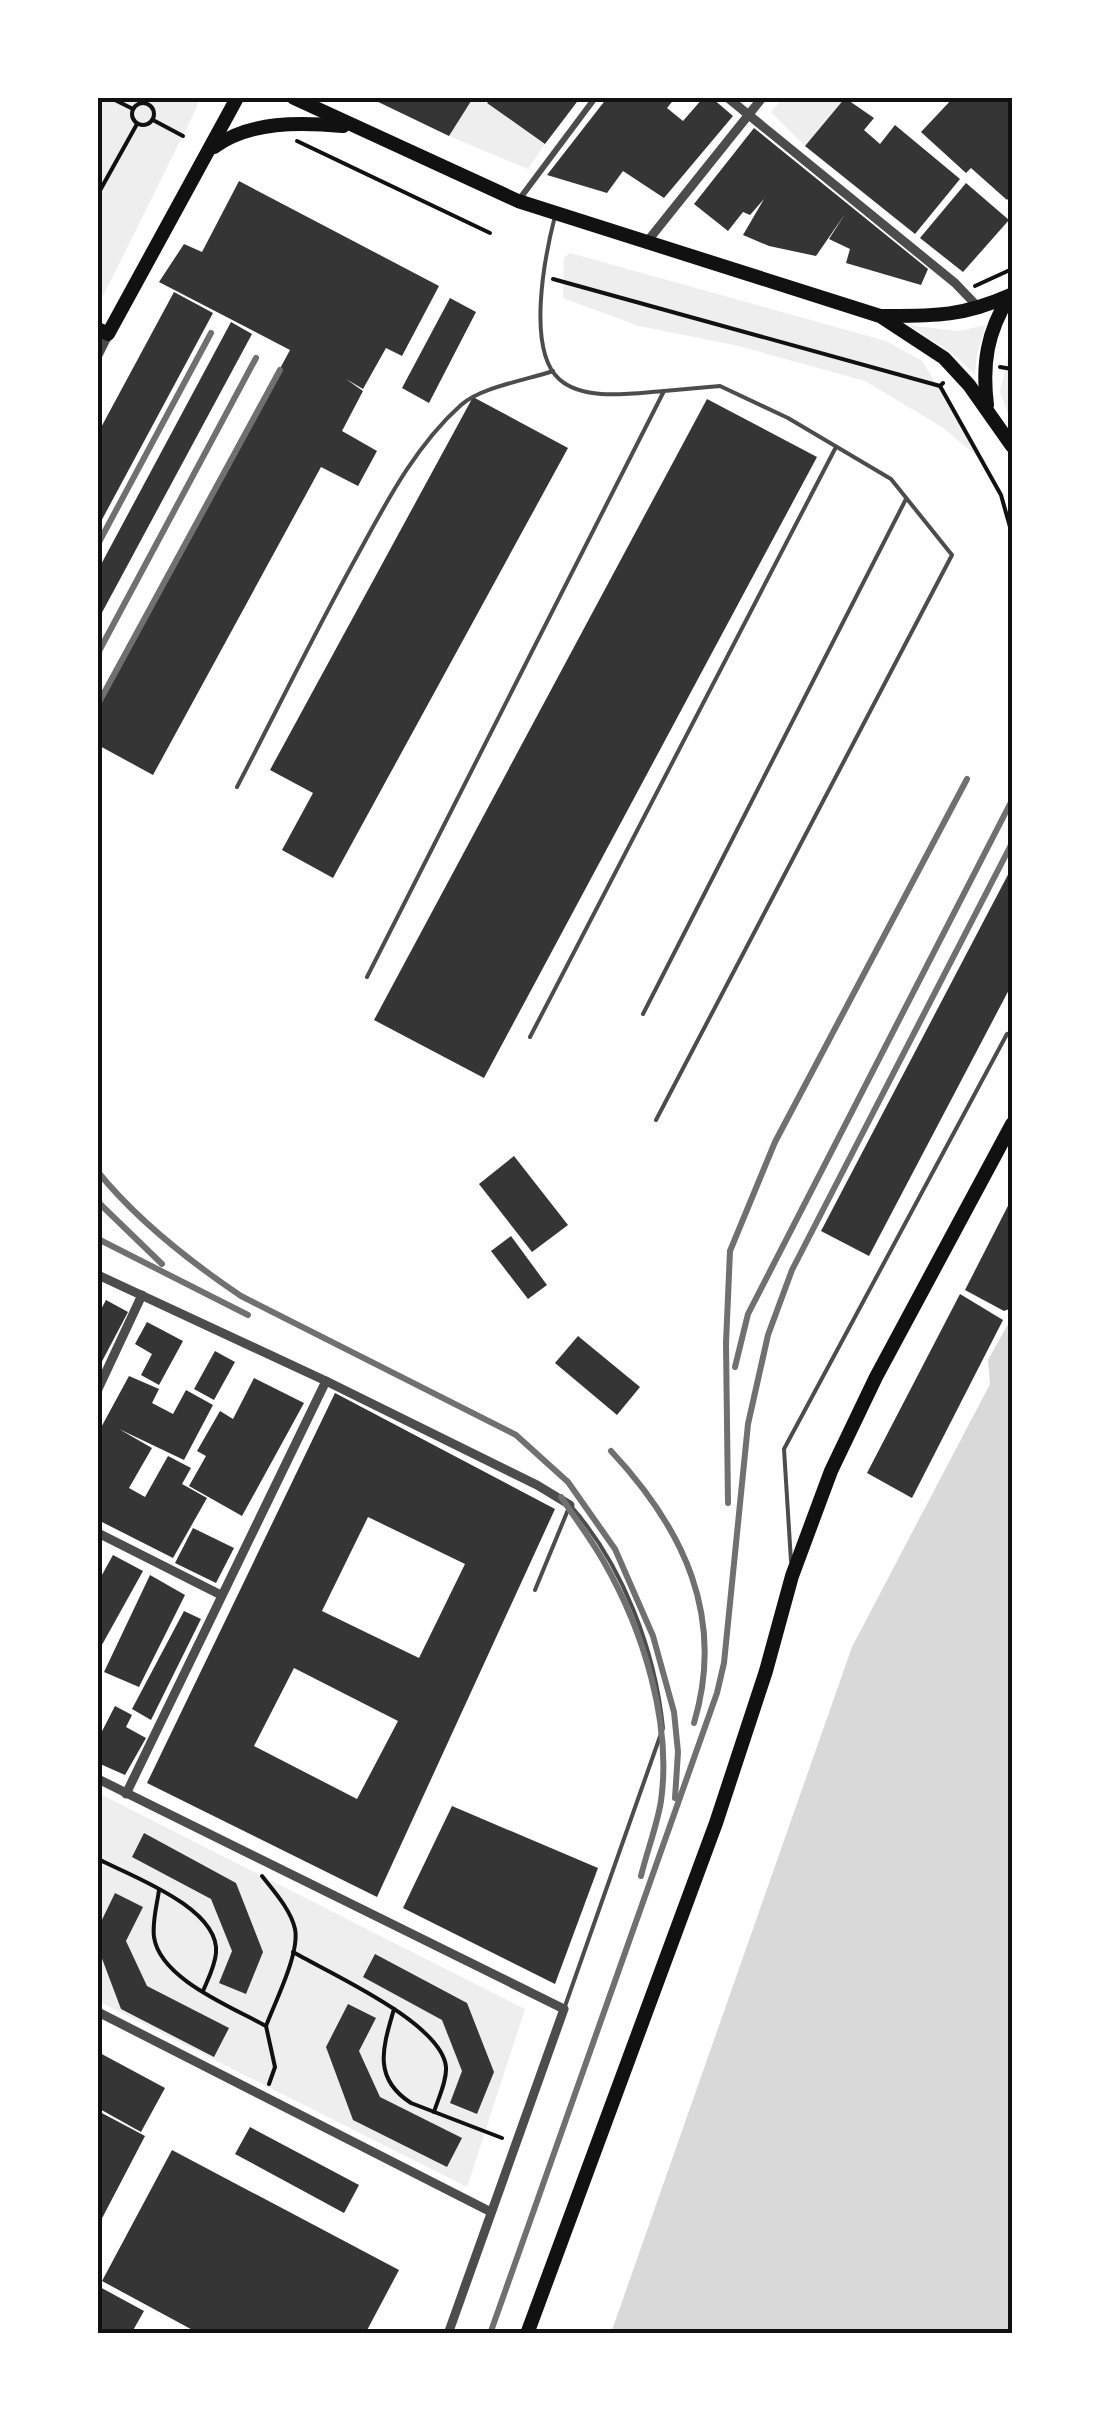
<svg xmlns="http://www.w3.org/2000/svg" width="1110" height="2431" viewBox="0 0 1110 2431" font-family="Bitter,serif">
<rect width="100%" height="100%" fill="#fff"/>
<g fill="#eee">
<polygon points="98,98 198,98 197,107 104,294 98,301"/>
<polygon points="473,98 487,103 545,144 528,169 449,136"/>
<polygon points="783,98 845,98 805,146 771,112"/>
<polygon points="570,253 886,341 922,361 985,463 942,427 865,381 739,346 639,326 563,298 564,258"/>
<polygon points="908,325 959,331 986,325 977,354 975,374 951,352"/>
<polygon points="1012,340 1012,424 1000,392"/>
<polygon points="98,1793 525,2009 467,2187 98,2001"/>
</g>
<polygon fill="#d9d9d9" points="1012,1317 1012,2333 611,2333 852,1647 990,1384 988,1360"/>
<g fill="#353535" fill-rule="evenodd">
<polygon points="370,98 473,98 449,136"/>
<polygon points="491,98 580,98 545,144 487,103"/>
<polygon points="607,98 675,98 667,108 683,121 703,98 712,98 733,116 664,198 623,171 607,193 547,175"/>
<polygon points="845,98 874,118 864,130 880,144 895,125 960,179 915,234 805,146"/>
<polygon points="953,98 1012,98 1012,194 1007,200 971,168 966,173 921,132"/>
<polygon points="754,128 928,269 921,285 846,263 850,249 829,239 845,214 816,256 769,246 743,235 764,199 750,215 743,212 728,231 694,204"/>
<polygon points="239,181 439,286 402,356 386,348 363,389 346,379 363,391 342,431 377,451 358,486 321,467 153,775 98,745 98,705 290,350 159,282 184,244 202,252"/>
<polygon points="966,183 1009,220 963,272 920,238"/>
<polygon points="174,292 213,313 98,527 98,433"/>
<polygon points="450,298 476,312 429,403 402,388"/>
<polygon points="231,322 252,334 98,620 98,570"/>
<polygon points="473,397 568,448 333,878 282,850 313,793 270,770"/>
<polygon points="707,399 817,457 484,1078 374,1020"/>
<polygon points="1012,867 1012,984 869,1256 821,1231"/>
<polygon points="514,1156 568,1225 532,1252 479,1184"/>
<polygon points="1012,1198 1012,1308 1004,1311 965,1290"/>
<polygon points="511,1236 547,1285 528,1299 491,1251"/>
<polygon points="960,1294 1003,1320 912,1498 867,1473"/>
<polygon points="106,1300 128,1312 98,1369 98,1315"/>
<polygon points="147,1322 183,1341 159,1385 141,1375 152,1354 135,1344"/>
<polygon points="578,1336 640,1387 617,1415 555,1363"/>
<polygon points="215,1351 235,1362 214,1400 194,1389"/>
<polygon points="129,1376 159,1389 152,1403 173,1414 186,1390 213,1405 184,1460 119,1429 152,1448 129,1488 145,1497 168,1456 191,1468 182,1484 207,1498 173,1558 98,1520 98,1433"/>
<polygon points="254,1378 304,1403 242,1516 189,1486 206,1456 197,1451 220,1411 233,1419"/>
<path d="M 335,1393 L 555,1509 L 377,1897 L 147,1783 ZM 368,1517 L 465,1564 L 419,1658 L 322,1611 ZM 294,1668 L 398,1721 L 357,1799 L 254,1746 Z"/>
<polygon points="193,1528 234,1548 216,1583 175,1563"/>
<polygon points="113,1555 143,1571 98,1652 98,1582"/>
<polygon points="150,1575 185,1595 139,1687 104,1672"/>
<polygon points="184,1611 201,1619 151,1720 132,1709"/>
<polygon points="115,1706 132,1715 126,1727 146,1738 125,1775 98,1763 98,1739"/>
<polygon points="452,1806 598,1868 555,1984 403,1908"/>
<polygon points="144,1833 236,1883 263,1952 246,1994 219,1983 232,1951 211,1899 132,1857"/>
<polygon points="115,1893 143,1907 126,1941 147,1986 229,2028 214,2057 121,2009 98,1948 98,1928"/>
<polygon points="375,1954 467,2003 494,2072 477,2114 450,2103 462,2071 442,2020 363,1977"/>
<polygon points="348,2004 376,2018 359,2051 380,2097 462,2138 447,2167 353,2120 326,2047"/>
<polygon points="98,2052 165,2088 141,2132 98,2108"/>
<polygon points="98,2111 145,2136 98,2226"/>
<polygon points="250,2127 359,2185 344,2213 235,2154"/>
<polygon points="172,2150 399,2270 365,2334 200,2334 102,2281"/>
<polygon points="98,2286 144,2311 131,2334 98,2334"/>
</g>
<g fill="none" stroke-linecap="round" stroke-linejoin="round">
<g stroke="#111" stroke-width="4">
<polyline points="111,98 133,109"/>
<circle cx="143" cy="114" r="11"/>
<polyline points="153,120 183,136"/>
<polyline points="297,141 490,233"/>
<polyline points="98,194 137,124"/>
<polyline points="553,279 940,386 943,383"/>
<polyline points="975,286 1012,269"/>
<polyline points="1000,367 1012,369"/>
<polyline points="940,386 1001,495 1012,534"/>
<path d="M 98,1859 C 131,1876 220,1908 216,1953 C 215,1966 208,1979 203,1991"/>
<path d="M 262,1876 C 273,1890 291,1910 295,1929 C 300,1953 275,2002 266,2026"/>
<path d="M 159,1890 C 157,1905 152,1922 154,1937 C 160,1979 232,2007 266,2026 L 275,2067 L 269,2084"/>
<path d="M 293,1952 C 329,1973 442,2023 446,2067 C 447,2081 438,2099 434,2112"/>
<path d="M 394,2009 C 383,2047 372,2078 411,2103 L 502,2138"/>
</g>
<g stroke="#4c4c4c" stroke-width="4">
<path d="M 237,787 C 277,710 315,632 357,556 C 386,503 415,446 461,405 C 481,387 527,380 553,371"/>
<path d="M 367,977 L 664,391 C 634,393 584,402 559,379 C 526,349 545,255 555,216"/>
<polyline points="643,1014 906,499"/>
<polyline points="530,1037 836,447"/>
<polyline points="656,1120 952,555 891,479 788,418 720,386 664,391"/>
<polyline points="791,1561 784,1449 1007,1034 1012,1033"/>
<path d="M 535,1590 L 570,1505 C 623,1565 655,1650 663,1728 L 564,2009"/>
</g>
<polyline stroke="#4c4c4c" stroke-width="6" points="518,201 595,98"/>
<g stroke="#4c4c4c" stroke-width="9">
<polyline points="728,98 955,283 980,309"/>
<polyline points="646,243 762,98"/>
<polyline points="98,1275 326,1381 537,1485 570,1505"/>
<polyline points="98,1389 142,1295"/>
<polyline points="98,1533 221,1595"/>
<polyline points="98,1779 564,2009 448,2334"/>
<polyline points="126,1794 326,1381"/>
<polyline points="98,2012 491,2212"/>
</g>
<polyline stroke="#4c4c4c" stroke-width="10" points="98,354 108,334"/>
<g stroke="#111" stroke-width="14">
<polyline points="294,98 518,201 880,316 944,358 969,385 1012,446"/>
<path d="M 214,147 C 250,121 300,122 343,126"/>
<path d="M 881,316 C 934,316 961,317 1011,295"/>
<polyline points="98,329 108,334 237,98"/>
<path d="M 987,405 C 982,364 987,332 1009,297"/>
<polyline points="527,2334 716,1823 766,1671 792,1576 831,1471 876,1377 1012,1124"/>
</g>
<g stroke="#707070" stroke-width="6">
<polyline points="98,544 211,333"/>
<polyline points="98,653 256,358"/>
<polyline points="98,704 280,370"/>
<path d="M 98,1172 C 137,1220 189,1261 241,1296 L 516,1435 L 568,1482 L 615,1549 L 653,1636 L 674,1712 L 678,1752 L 675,1798"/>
<polyline points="98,1202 162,1264"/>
<polyline points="98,1239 248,1315"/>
<polyline points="735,1367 748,1314 1010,804"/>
<path d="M 611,1451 C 683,1528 726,1616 694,1723"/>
<path d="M 561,1497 C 575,1518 591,1539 604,1562 C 643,1630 672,1722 661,1801 C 657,1826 647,1851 641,1876"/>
<polyline points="728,1503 726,1343 730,1251 775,1142 967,779"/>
<polyline points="490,2334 717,1693 724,1663 748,1424 768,1335 792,1270 1012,843"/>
</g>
</g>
<rect width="1110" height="2431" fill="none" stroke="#ffffff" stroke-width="200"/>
<rect x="100" y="100" width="910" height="2231" fill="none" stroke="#111" stroke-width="4"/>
</svg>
